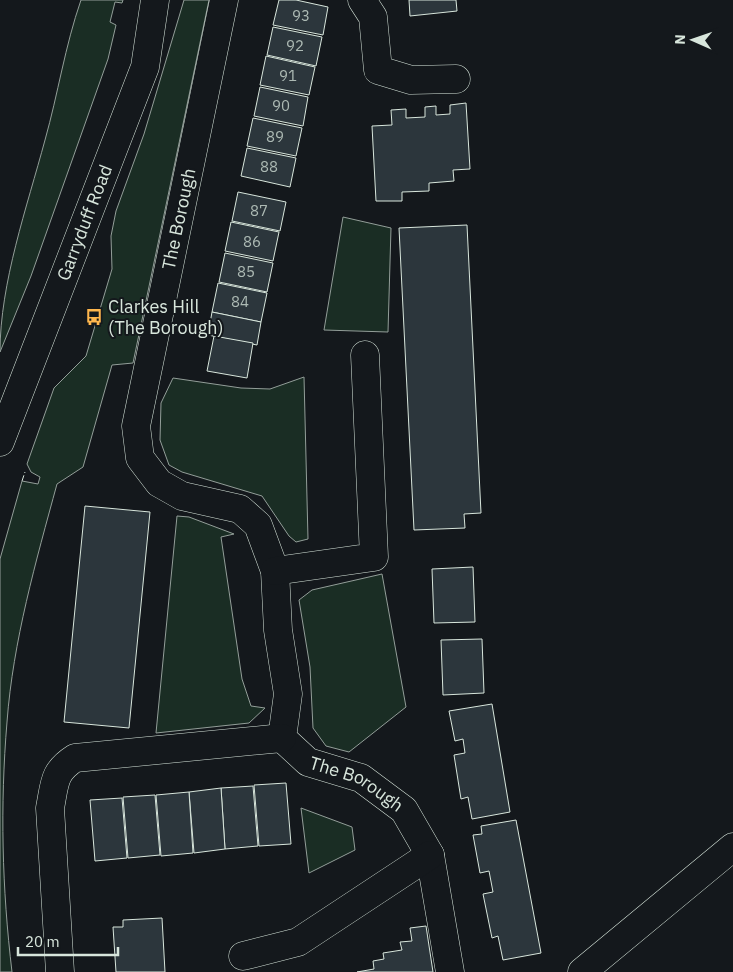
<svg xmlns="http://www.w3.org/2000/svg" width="733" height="972" viewBox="0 0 733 972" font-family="'IBM Plex Sans',sans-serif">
<rect width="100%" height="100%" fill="#14181c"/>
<g fill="#1a2d24" stroke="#939e99">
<path d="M 81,0 L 123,0 L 122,3 L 115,2 L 110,22 L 116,25 L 108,59 L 31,276 L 0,352 C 0,283 27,207 45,140 C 58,94 65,46 81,0 Z"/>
<path d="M 184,0 L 209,0 L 133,363 L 112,365 L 83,467 L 57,484 C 36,561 13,641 7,722 C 0,806 2,888 12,972 L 0,972 L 0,559 L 22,481 L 38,484 L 40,477 L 31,472 L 27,464 L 54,388 L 86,356 L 112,269 L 111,236 L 116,211 L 144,134 Z"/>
<polygon points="343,217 391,228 388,332 324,330"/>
<polygon points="304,377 308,539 296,542 289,536 262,496 182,472 169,465 160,440 161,403 173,378 241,388 270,389"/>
<polygon points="177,516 189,517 234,534 221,537 242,679 251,706 265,708 249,723 156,733"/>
<polygon points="382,574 406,707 349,752 326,746 313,728 310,667 299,600 312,590"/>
<polygon points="301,808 352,827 355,850 309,873"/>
</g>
<g fill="#2c363c" stroke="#d8e6dc">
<polygon points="279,0 296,0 328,7 323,35 273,25"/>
<polygon points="409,0 456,0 457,11 410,16"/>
<polygon points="273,27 322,37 316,66 267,55"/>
<polygon points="266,56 315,67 309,95 260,85"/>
<polygon points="260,87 308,97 303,126 254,116"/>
<polygon points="466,103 470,169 453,170 454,181 429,183 429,191 402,192 402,201 376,201 372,126 392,125 391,110 406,109 406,118 425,117 425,107 436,106 436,115 450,114 450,105"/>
<polygon points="253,118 302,128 296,156 247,146"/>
<polygon points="247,148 296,158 290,187 241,176"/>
<polygon points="238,192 286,202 280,231 232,221"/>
<polygon points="231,222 279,232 273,261 225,251"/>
<polygon points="467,225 481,513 464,514 465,528 414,530 399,228"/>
<polygon points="225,253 273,263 267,292 219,282"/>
<polygon points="218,283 267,293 261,322 212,312"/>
<polygon points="212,312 261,322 257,345 208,335"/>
<polygon points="214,336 253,343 247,378 207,371"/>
<polygon points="85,506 150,512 129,728 64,722"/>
<polygon points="473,567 475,622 434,623 432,569"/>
<polygon points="482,639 484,693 443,695 441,640"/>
<polygon points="492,704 510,812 472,819 468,797 461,799 454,755 465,753 463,739 455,741 449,711"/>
<polygon points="286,783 291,844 259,846 254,785"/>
<polygon points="253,786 258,846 225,849 221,788"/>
<polygon points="221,788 225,849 194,853 189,792"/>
<polygon points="189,792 193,853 161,856 156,795"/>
<polygon points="155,795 160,855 128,858 123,797"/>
<polygon points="122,798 127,858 95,861 90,800"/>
<polygon points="516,820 541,953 503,960 498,936 492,938 483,894 493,892 489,871 480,873 473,835 482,834 481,826"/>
<polygon points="162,918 165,972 116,972 113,927 123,927 123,920"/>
<polygon points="426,926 433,972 357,972 374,969 373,961 384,959 383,953 402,950 400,942 412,941 410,928"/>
</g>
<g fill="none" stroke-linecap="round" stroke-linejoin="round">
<g stroke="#d8e6dc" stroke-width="29">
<g id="minor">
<path id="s1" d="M 224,0 L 136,426 L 140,458 L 159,483 L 182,496 L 240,509 L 258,525 L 275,571 L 278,630 L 288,694 L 282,738 L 308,762 L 361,778 L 404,810 L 430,855 L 450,972"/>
<polyline points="362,0 373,17 378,70 411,80 456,79"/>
<polyline points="275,571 374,557 365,355"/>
<polyline points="243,956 298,942 430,855"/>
<path d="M 60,972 L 50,808 C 55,783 53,772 75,758 L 282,738"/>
</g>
</g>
<g stroke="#d8e6dc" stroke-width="29">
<g id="tertiary">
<path id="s2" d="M 0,442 L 145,67 L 155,0"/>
<polyline points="582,972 733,847"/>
</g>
</g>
<use href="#minor" stroke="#14181c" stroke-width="28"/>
<use href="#tertiary" stroke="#14181c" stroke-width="28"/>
<polyline stroke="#d8e6dc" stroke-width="1" stroke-dasharray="6 2.5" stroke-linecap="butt" points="22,481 25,472"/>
</g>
<defs>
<g id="bus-bare" transform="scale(1.35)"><path d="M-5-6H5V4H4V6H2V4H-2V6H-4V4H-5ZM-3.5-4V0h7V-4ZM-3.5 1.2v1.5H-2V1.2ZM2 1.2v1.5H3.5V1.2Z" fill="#ffb74d" stroke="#14181c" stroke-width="2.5" paint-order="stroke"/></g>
</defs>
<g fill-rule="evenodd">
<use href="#bus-bare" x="94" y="317"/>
</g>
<g text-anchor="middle" stroke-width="4" stroke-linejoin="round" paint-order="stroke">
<g font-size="15" fill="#adbab4">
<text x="301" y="21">93</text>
<text x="295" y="51">92</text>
<text x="288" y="81">91</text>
<text x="281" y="111">90</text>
<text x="275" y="142">89</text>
<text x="269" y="172">88</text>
<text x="259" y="216">87</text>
<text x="252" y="247">86</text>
<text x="246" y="277">85</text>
<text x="240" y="307">84</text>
</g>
<g font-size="18" fill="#d8e6dc" stroke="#14181c">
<text transform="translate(179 219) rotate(-78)" y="6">The Borough</text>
<text dy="6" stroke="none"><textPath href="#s2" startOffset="235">Garryduff Road</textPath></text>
<text dy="6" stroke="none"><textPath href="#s1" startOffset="915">The Borough</textPath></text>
</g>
<g font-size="18" fill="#d8e6dc" stroke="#14181c" text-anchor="start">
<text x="108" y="313">Clarkes Hill<tspan x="108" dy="21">(The Borough)</tspan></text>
</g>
</g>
<g transform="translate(693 40) rotate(272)" stroke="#14181c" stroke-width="4" paint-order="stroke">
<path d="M0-4L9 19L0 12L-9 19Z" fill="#d8e6dc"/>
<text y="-8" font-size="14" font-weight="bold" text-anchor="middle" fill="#d8e6dc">N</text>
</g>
<path d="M18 947v8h100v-8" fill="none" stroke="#d8e6dc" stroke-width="2.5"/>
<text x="25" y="947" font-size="15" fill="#d8e6dc" stroke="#14181c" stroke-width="4" paint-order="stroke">20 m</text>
</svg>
